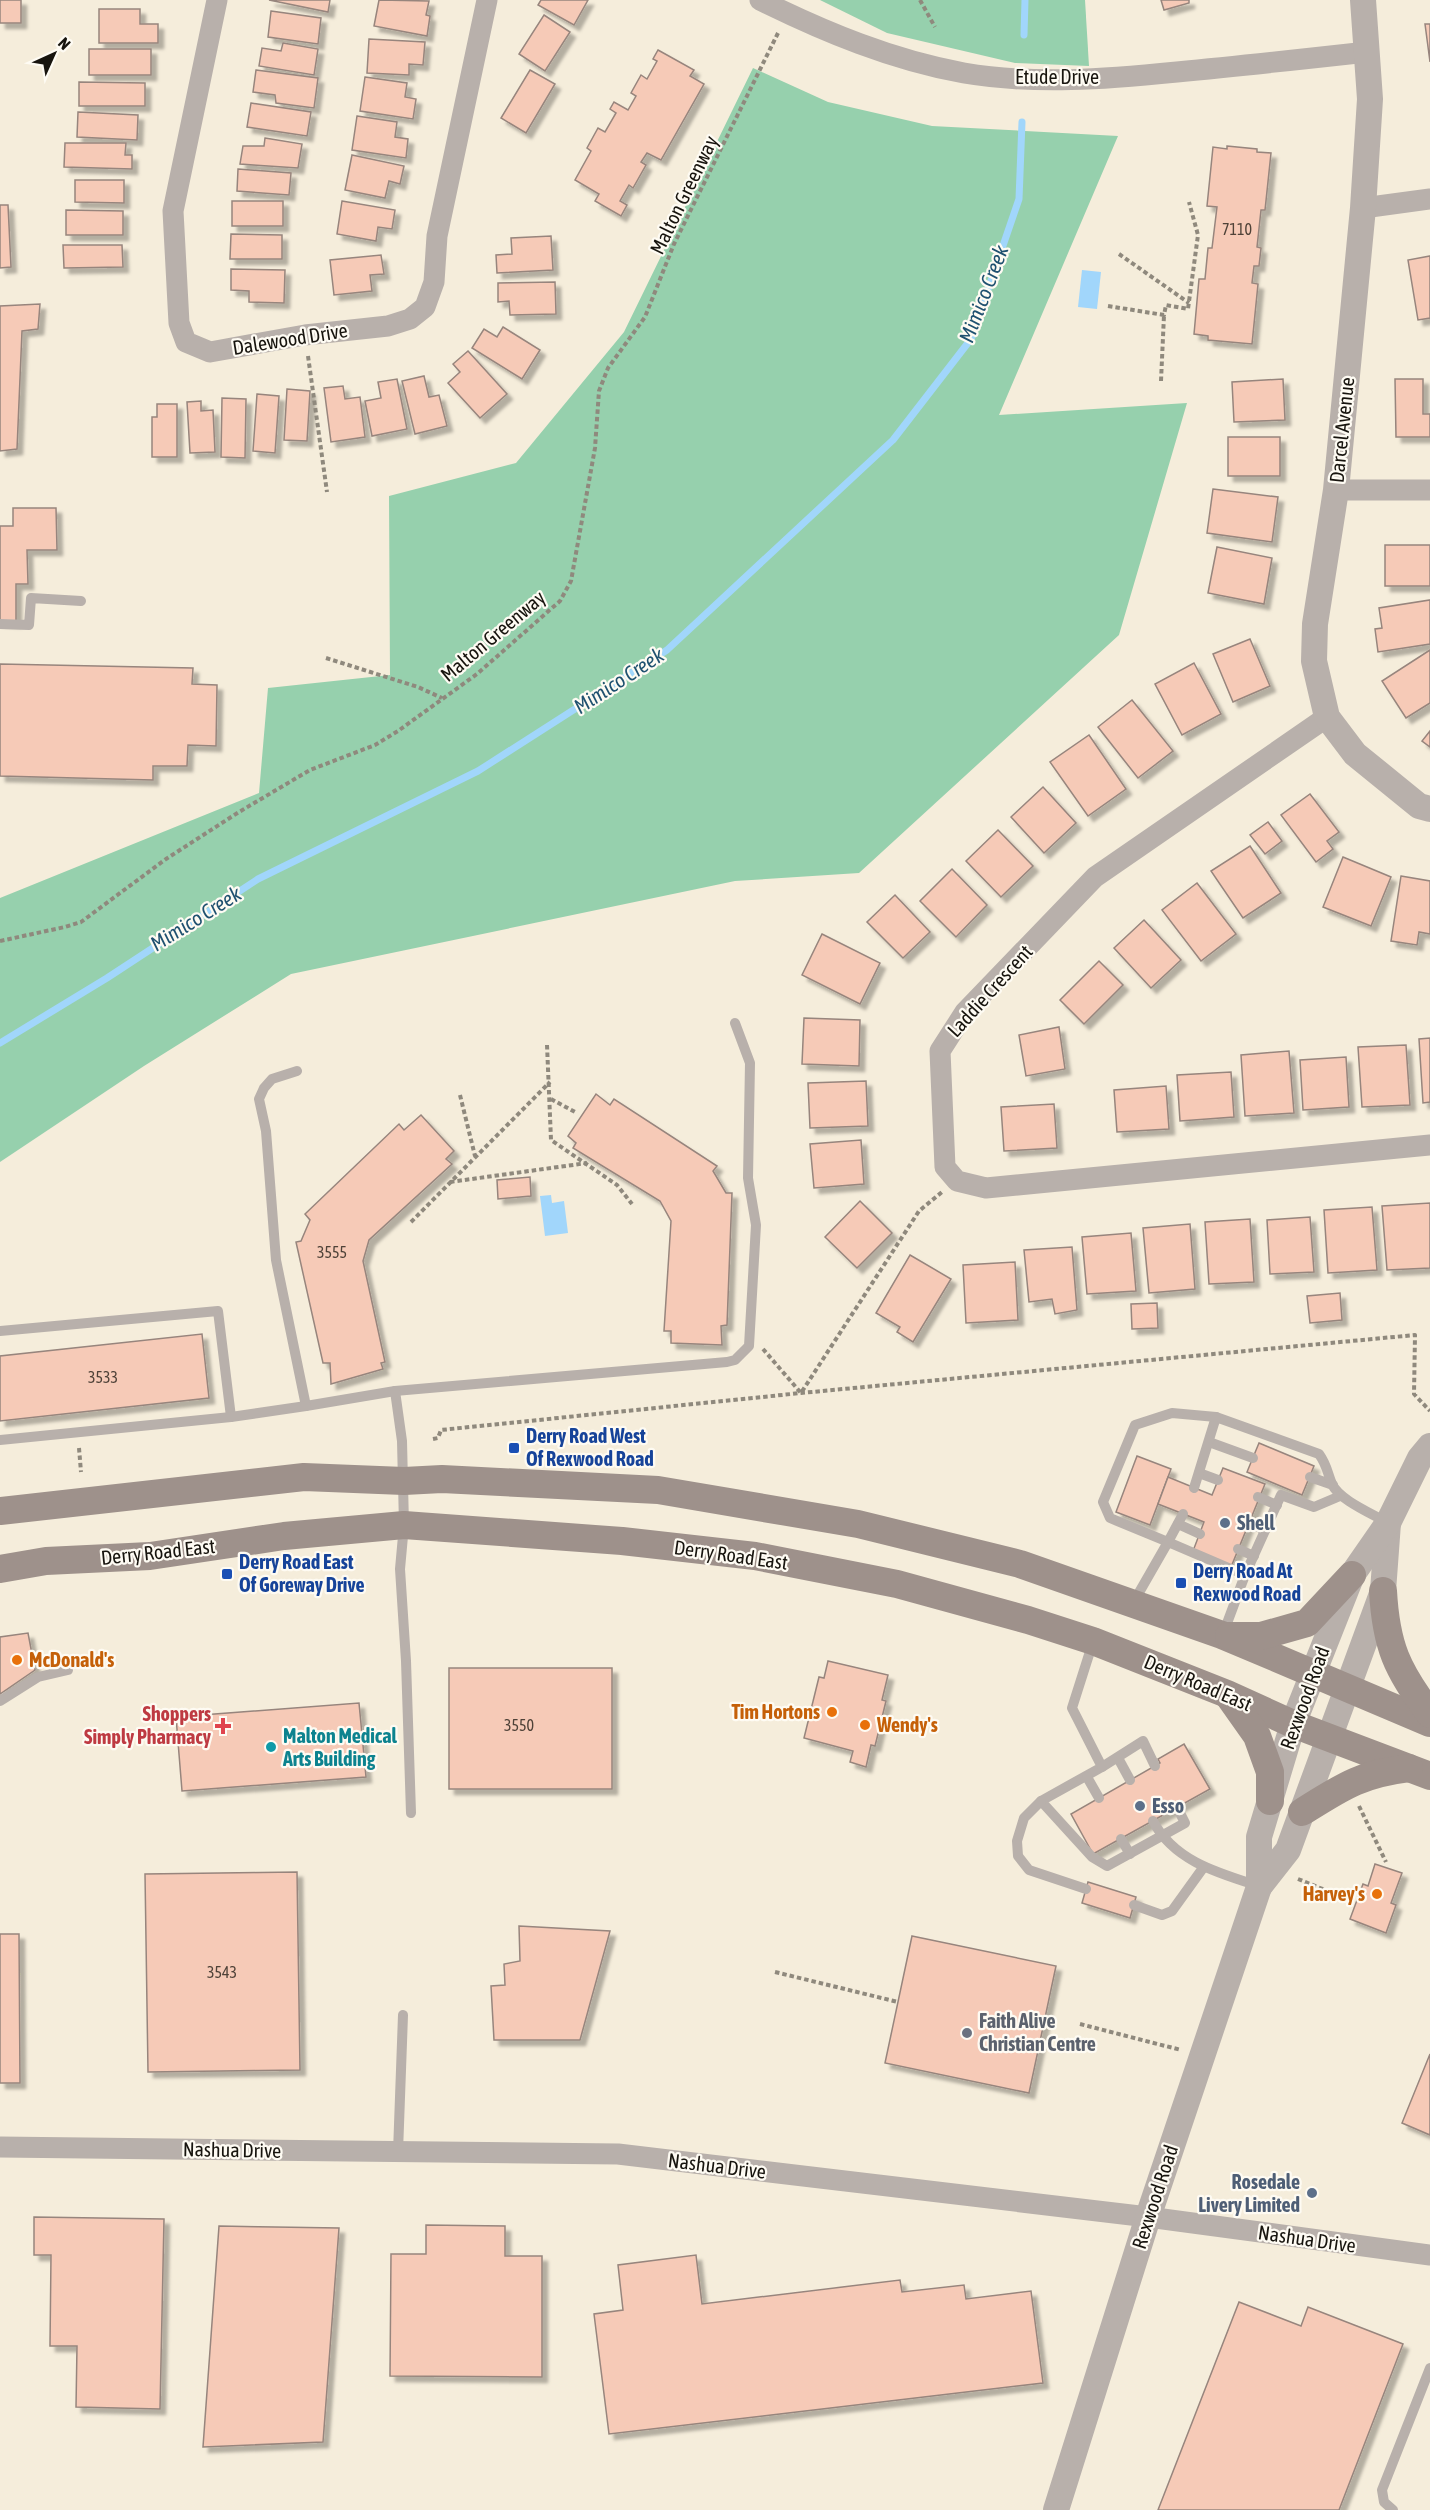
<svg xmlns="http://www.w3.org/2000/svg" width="1430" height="2510" viewBox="0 0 1430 2510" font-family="'Asap Condensed',sans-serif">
<defs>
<filter id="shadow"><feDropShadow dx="5.5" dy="5.5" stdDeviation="1.5" flood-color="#0004"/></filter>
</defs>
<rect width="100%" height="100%" fill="#f5eddb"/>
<g fill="#96d0ad">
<polygon points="820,0 1085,0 1089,66 1015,63 887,33"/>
<polygon points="753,68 828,102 932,126 1118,136 999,415 1187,403 1119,635 859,873 735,881 291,974 144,1066 0,1162 0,898 259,793 268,688 390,675 389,496 516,463 624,332"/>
</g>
<g fill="#a1d6fb">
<polygon points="1082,270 1101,272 1097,309 1078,307"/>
<polygon points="551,1195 552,1203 564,1201 568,1233 545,1236 540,1196"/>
</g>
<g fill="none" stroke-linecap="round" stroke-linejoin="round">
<g stroke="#a1d6fb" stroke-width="7">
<polyline points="1024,35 1025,0"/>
<polyline points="0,1043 107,978 258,879 478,771 667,650 893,440 971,339 1019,199 1022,122"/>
</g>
</g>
<g fill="#f6cab7" stroke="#97857d" stroke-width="1.5" filter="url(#shadow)">
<rect x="0" y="0" width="21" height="23"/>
<polygon points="269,0 330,0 328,12"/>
<polygon points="379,0 429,1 426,15 430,16 427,36 374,26"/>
<polygon points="541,0 588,0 574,25 538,5"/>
<polygon points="1161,0 1189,0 1189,3 1164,10"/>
<polygon points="99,9 140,9 140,24 158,24 158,43 99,43"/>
<polygon points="271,11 321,18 318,44 268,37"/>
<polygon points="544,15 570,32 545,71 519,54"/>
<polygon points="1425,24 1430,24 1430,62"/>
<polygon points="369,39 425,42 423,65 409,64 409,75 367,73"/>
<polygon points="283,43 318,49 314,75 259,66 262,48 281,51"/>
<rect x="89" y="49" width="62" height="26"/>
<polygon points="658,50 694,70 690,76 704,84 661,160 647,153 641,162 646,165 633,188 629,185 620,201 627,205 621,216 595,201 599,194 575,180 591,151 587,148 598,128 605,132 616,113 610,109 614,102 628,110 636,96 631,93 641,75 647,79 657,61 653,59"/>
<polygon points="256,70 318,78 314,108 276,103 275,95 253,92"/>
<polygon points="530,70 555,84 526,133 501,118"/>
<polygon points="365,77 407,83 405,97 416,99 413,119 360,111"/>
<polygon points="79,82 145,83 145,106 79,106"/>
<polygon points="251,103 311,112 307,136 247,127"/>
<polygon points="78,112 138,115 137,140 77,137"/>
<polygon points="357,116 397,122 395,137 408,139 406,158 352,150"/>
<polygon points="265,138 302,144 298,168 240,164 243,146 264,146"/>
<polygon points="65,143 126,143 125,155 132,155 132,169 64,167"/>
<polygon points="1227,146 1257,149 1257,152 1271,153 1265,210 1261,210 1257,247 1261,248 1259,266 1254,266 1252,283 1258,284 1252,344 1208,340 1208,336 1194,334 1199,279 1205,279 1208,248 1212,248 1217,207 1207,206 1213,147 1227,149"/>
<polygon points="352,155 404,166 400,184 389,181 385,198 345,190"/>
<polygon points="238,169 291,173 289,195 237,191"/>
<polygon points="75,180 124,180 124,203 75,202"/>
<rect x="232" y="201" width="51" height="25"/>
<polygon points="342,201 395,210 392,229 378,227 376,241 337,234"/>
<polygon points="0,205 8,205 11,267 0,268"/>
<polygon points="66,210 123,211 123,235 66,235"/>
<polygon points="231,234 282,235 282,259 230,259"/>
<polygon points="551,236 553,270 497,273 496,255 512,254 511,238"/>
<polygon points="63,245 122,245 123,267 64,268"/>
<polygon points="381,255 384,274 370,275 372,291 334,295 330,260"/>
<polygon points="1430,256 1430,318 1418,320 1408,260"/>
<polygon points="231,269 285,270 284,303 249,302 249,291 231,290"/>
<polygon points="555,282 556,314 510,315 509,301 498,302 498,283"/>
<polygon points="40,304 38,329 22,331 17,449 0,451 0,306"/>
<polygon points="503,327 540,350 522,379 472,348 484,329 497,337"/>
<polygon points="468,351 507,394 480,418 448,383 460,372 453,364"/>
<polygon points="424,376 429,397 439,395 447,426 415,434 402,381"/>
<polygon points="397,379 407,429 372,436 365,401 381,398 378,382"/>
<polygon points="1283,379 1285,420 1234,422 1232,382"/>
<polygon points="1395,379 1423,379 1423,414 1430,414 1430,437 1396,437"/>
<polygon points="343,386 345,399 360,397 365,437 331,442 324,388"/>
<polygon points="287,389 310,391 307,441 284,440"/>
<polygon points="257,394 279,396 275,453 253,451"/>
<polygon points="222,398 246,399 245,458 221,457"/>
<polygon points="201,401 201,411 213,410 215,452 190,453 187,402"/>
<polygon points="157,404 177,404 177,457 152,457 152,417 157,417"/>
<rect x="1228" y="437" width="52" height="39"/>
<polygon points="1213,489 1278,497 1272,542 1207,533"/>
<polygon points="13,508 56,508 57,550 27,550 28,584 16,584 16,622 0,621 0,526 13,526"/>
<rect x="1385" y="545" width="45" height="41"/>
<polygon points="1217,547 1272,558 1264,604 1208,593"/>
<polygon points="1430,600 1430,644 1378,652 1375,629 1382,628 1379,608"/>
<polygon points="1250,639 1270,686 1233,702 1213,654"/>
<polygon points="1430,650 1430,703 1406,718 1382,681"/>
<polygon points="1194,663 1221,714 1182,735 1155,684"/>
<polygon points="0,664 193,668 192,684 217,685 216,746 188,745 187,766 153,766 153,780 0,776"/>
<polygon points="1132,700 1173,751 1138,778 1098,727"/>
<polygon points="1430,731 1430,747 1422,741"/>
<polygon points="1089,735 1126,789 1088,816 1050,762"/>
<polygon points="1043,787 1076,823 1044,853 1011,817"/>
<polygon points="1310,794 1339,832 1327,841 1333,849 1316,862 1281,815"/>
<polygon points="1268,822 1282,841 1265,854 1250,835"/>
<polygon points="998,830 1033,866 1001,897 966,861"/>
<polygon points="1250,846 1281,893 1243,918 1211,871"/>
<polygon points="1343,857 1391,877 1371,926 1323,907"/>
<polygon points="952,869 987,905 956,937 920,901"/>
<polygon points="1401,876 1430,881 1430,934 1419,932 1417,945 1391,941"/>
<polygon points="1197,883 1236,934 1201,961 1162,910"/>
<polygon points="895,895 930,932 903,958 867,922"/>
<polygon points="1144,920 1181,960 1151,988 1114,948"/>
<polygon points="822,934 880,963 860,1004 802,975"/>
<polygon points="1099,961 1123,985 1084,1024 1060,1000"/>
<polygon points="804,1018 860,1020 859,1066 802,1064"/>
<polygon points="1059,1027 1065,1069 1026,1076 1019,1035"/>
<polygon points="1430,1038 1430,1102 1423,1103 1419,1039"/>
<polygon points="1406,1045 1410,1105 1362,1107 1358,1047"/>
<polygon points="1289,1051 1294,1113 1245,1116 1241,1055"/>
<polygon points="1346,1057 1349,1107 1303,1110 1300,1060"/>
<polygon points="1231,1072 1234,1117 1180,1121 1177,1075"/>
<polygon points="866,1081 868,1126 810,1128 808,1083"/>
<polygon points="1166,1086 1169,1129 1117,1132 1114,1090"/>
<polygon points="596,1094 610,1105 614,1099 717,1166 713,1171 726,1193 732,1193 727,1325 721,1326 722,1345 671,1343 671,1331 664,1331 671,1221 660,1201 573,1148 576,1143 568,1136"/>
<polygon points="1054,1104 1057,1148 1004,1151 1001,1107"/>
<polygon points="421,1115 454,1151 446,1159 452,1164 369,1240 363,1261 385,1362 381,1363 383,1369 331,1384 330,1363 323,1363 296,1242 301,1241 310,1220 305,1214 399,1124 404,1130"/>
<polygon points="861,1140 864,1184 814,1188 810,1144"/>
<polygon points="530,1177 531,1196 498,1199 497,1180"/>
<polygon points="860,1201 892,1233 857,1268 825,1237"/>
<polygon points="1430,1203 1430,1268 1387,1270 1382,1206"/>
<polygon points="1372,1207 1377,1270 1328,1273 1324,1210"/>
<polygon points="1310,1217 1314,1272 1270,1274 1267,1220"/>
<polygon points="1250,1219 1254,1282 1209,1284 1205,1222"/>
<polygon points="1190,1224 1195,1289 1149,1293 1143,1228"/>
<polygon points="1131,1233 1136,1291 1087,1294 1082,1237"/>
<polygon points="1072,1247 1077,1310 1055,1314 1052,1299 1029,1302 1024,1250"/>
<polygon points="910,1255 951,1279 913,1342 897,1332 900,1327 876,1313"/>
<polygon points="1015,1262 1018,1320 966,1323 963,1265"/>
<polygon points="1340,1293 1342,1320 1310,1323 1307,1296"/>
<polygon points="1157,1303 1158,1328 1132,1329 1131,1304"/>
<polygon points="202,1334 209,1398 0,1421 0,1356"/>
<polygon points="1259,1443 1314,1466 1302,1495 1247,1472"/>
<polygon points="1137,1456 1171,1469 1150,1525 1116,1512"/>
<polygon points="1223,1468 1265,1484 1231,1567 1193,1551 1204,1522 1158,1504 1168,1477 1212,1495"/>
<polygon points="28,1633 35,1670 0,1694 0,1637"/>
<polygon points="828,1661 888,1675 882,1700 886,1701 875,1746 871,1745 866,1767 850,1762 853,1751 804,1738 819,1677 824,1678"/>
<rect x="449" y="1668" width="163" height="121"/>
<polygon points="359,1703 366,1777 182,1791 176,1717"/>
<polygon points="1184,1744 1210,1789 1093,1854 1071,1814 1160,1763 1158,1759"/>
<polygon points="1375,1864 1402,1873 1391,1903 1396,1905 1386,1933 1350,1919 1363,1884 1368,1886"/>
<polygon points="297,1872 300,2070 148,2072 145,1874"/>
<polygon points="1088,1882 1136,1897 1130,1918 1082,1903"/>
<polygon points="519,1926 610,1931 580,2040 494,2040 491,1986 505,1985 504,1964 520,1961"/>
<polygon points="0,1934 19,1934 20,2083 0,2083"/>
<polygon points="912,1936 1056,1966 1029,2093 885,2063"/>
<polygon points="1430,2054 1430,2135 1402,2123"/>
<polygon points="34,2217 164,2219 160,2409 76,2407 77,2346 50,2346 51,2255 34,2255"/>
<polygon points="426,2225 505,2226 505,2256 542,2256 542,2377 390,2376 391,2254 426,2254"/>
<polygon points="219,2226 339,2228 323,2442 203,2447"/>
<polygon points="696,2255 702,2304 900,2280 902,2292 964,2285 966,2299 1031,2291 1043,2383 609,2434 594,2314 623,2310 618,2265"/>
<polygon points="1239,2302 1301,2326 1308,2307 1403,2344 1339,2510 1158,2510"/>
</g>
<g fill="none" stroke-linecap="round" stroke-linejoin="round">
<g stroke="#8f897d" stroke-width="4" stroke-dasharray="4.5 3" stroke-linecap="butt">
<polyline points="920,0 935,27"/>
<polyline points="1119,254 1189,303"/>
<polyline points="1108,306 1164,315 1166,305 1188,309 1198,235 1189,202"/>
<polyline points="308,356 327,492"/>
<polyline points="1161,381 1164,315"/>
<polyline points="326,658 418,687 442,698"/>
<polyline points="0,941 65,927 81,922 166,859 239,812 310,770 375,745 398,731 477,674 560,601 571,581 595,448 599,391 608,368 645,317 674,244 778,33"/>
<polyline points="547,1045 551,1140 617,1185 632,1204"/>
<polyline points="460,1095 475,1156"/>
<polyline points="551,1099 575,1112"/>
<polyline points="450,1182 587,1163"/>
<polyline points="411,1222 550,1082"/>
<polyline points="763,1349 801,1393 919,1211 942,1192"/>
<polyline points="433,1439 438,1438 441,1430 801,1393 1415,1335 1414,1394 1430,1411"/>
<polyline points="79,1448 81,1472"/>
<polyline points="1359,1806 1386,1862"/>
<polyline points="1298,1879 1352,1901"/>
<polyline points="775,1972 898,2002"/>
<polyline points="1080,2024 1181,2050"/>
</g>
<g stroke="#b8b0ab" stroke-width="10">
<polyline points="0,624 29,625 31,598 81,601"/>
<polyline points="297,1071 272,1079 264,1088 259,1099 266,1131 276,1260 306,1406 395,1391 727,1362 735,1360 749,1346 756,1225 748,1178 750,1063 735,1023"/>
<polyline points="0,1331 218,1311 231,1417"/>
<polyline points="395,1391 402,1441 404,1525 400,1569 406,1661 411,1813"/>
<polyline points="0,1440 231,1417 306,1406"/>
<polyline points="1209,1442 1253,1458"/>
<polyline points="1199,1473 1218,1480"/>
<polyline points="1310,1477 1333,1485"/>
<path d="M 1194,1488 L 1216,1417 L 1319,1454 C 1327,1465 1327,1472 1332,1484 C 1339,1500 1373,1514 1388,1523"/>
<polyline points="1258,1497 1277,1505"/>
<polyline points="1183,1514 1168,1542 1110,1518 1103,1502 1135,1425 1172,1413 1216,1417"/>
<polyline points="1249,1523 1265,1530"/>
<polyline points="1178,1524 1200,1534"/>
<polyline points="1238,1549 1254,1556"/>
<polyline points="1245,1575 1281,1495 1314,1507 1340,1496"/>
<polyline points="1133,1603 1168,1542 1245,1575 1223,1634"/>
<polyline points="1093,1642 1072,1708 1102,1767 1041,1801 1092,1857 1107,1866 1185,1823 1177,1807"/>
<polyline points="0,1701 38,1677 68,1670"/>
<polyline points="1118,1758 1130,1780"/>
<polyline points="1102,1767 1143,1741 1155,1766"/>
<polyline points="1087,1777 1099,1798"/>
<polyline points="1041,1801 1024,1818 1017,1841 1018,1856 1029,1870 1086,1889"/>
<path d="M 1153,1821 C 1174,1861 1218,1873 1259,1886"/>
<polyline points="1121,1839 1130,1854"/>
<polyline points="1134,1905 1162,1915 1172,1911 1203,1868"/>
<polyline points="398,2152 403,2015"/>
<polyline points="1393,2510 1384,2502 1382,2490 1430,2368"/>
</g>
<g stroke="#b8b0ab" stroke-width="21">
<polyline points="217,0 173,211 179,323 186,342 210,352 305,335 388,326 410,319 425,307 434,282 437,236 487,0"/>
<path d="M 760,0 C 825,32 892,60 964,73 C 1035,85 1107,79 1177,72 C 1240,66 1304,59 1367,52"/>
<polyline points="1363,208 1430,199"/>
<polyline points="1336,490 1430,490"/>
<polyline points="1327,717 1095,877 965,1012 940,1051 945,1167 957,1181 986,1188 1430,1145"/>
<polyline points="0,2147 618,2154 1148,2217 1430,2255"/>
</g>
<g stroke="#b8b0ab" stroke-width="26">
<polyline points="1363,0 1370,99 1363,208 1336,490 1315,624 1314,661 1327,717 1355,754 1419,806 1430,809"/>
<polyline points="1259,1887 1288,1850 1383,1591 1388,1523"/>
<polyline points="1056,2510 1148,2217 1259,1887 1259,1837 1293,1724 1352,1575 1388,1523 1420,1458 1430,1446"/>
</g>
<g stroke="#9e918b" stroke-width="28">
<polyline points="0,1511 304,1477 404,1481 442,1479 658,1490 858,1524 1020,1564 1222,1635 1430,1723"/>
<polyline points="0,1569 46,1561 150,1556 284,1536 404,1525 622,1541 755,1556 897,1584 1028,1620 1093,1641 1227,1694 1293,1724 1430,1776"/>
<path d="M 1383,1591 C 1386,1646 1397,1670 1430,1714"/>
<polyline points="1229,1636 1261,1636 1307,1623 1352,1575"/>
<polyline points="1228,1695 1257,1736 1270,1772 1270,1801"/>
<path d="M 1302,1812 C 1342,1787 1360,1774 1409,1768"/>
</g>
</g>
<g fill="#1a4fb4" stroke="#fefbf3" stroke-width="2">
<rect x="508" y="1442" width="12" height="12" rx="3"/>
<rect x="221" y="1568" width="12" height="12" rx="3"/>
<rect x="1175" y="1577" width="12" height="12" rx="3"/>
</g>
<g fill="#5c6f8a" stroke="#fefbf3" stroke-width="2">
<circle cx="1225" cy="1523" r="6"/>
<circle cx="1140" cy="1806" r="6"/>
<circle cx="1312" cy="2193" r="6"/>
</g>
<g fill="#e8710a" stroke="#fefbf3" stroke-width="2">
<circle cx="17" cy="1660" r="6"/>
<circle cx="832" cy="1712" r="6"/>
<circle cx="865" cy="1725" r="6"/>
<circle cx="1377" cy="1894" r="6"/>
</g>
<path fill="#e0444e" stroke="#fefbf3" stroke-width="2" d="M220 1717h6v6h6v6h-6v6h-6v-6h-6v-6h6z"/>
<circle fill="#0f9aa8" stroke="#fefbf3" stroke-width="2" cx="271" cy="1747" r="6"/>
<circle fill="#6b7280" stroke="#fefbf3" stroke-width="2" cx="967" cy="2033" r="6"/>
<g text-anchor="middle" stroke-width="4.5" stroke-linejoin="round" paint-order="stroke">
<g font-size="16" fill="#4f4238">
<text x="1237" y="235">7110</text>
<text x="332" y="1258">3555</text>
<text x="103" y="1383">3533</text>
<text x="519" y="1731">3550</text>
<text x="222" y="1978">3543</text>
</g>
<g font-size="20" fill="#17140e" stroke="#fefbf3">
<text x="1057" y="84">Etude Drive</text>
<text transform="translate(684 195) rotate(-64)" y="7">Malton Greenway</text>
<text transform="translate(290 339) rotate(-9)" y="7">Dalewood Drive</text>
<text transform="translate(1342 430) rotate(-84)" y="7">Darcel Avenue</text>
<text transform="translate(493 636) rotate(-40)" y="7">Malton Greenway</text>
<text transform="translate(990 991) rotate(-48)" y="7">Laddie Crescent</text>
<text transform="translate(158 1552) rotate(-6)" y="7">Derry Road East</text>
<text transform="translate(731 1555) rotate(8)" y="7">Derry Road East</text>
<text transform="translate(1198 1683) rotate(23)" y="7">Derry Road East</text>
<text transform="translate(1305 1698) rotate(-70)" y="7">Rexwood Road</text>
<text transform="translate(232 2150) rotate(1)" y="7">Nashua Drive</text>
<text transform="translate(717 2166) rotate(7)" y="7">Nashua Drive</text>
<text transform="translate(1155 2197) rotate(-72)" y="7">Rexwood Road</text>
<text transform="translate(1307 2239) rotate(8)" y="7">Nashua Drive</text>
</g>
<g font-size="20" font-weight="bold" fill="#164399" stroke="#fefbf3" text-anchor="start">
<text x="526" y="1443">Derry Road West<tspan x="526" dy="23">Of Rexwood Road</tspan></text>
<text x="239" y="1569">Derry Road East<tspan x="239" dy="23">Of Goreway Drive</tspan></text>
<text x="1193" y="1578">Derry Road At<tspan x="1193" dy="23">Rexwood Road</tspan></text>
</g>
<g font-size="20" font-weight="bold" fill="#4e5e75" stroke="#fefbf3" text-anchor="start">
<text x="1237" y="1530">Shell</text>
<text x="1152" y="1813">Esso</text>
<text x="1300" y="2189" text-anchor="end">Rosedale<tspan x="1300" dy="23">Livery Limited</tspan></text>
</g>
<g font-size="20" font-weight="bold" fill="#c56008" stroke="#fefbf3" text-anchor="start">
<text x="29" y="1667">McDonald's</text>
<text x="820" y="1719" text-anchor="end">Tim Hortons</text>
<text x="877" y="1732">Wendy's</text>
<text x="1365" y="1901" text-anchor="end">Harvey's</text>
</g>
<g font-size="20" font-weight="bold" fill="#be3a42" stroke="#fefbf3" text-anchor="end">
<text x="211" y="1721">Shoppers<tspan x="211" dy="23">Simply Pharmacy</tspan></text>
</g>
<g font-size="20" font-weight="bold" fill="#0d838f" stroke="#fefbf3" text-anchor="start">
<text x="283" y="1743">Malton Medical<tspan x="283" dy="23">Arts Building</tspan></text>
</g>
<g font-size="20" font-weight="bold" fill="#5b616d" stroke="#fefbf3" text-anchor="start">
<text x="979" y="2028">Faith Alive<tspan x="979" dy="23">Christian Centre</tspan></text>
</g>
<g font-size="21" font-style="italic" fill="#1f5170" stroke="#fefbf3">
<text transform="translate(984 294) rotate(-69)" y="7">Mimico Creek</text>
<text transform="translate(619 681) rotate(-33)" y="7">Mimico Creek</text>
<text transform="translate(196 919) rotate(-32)" y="7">Mimico Creek</text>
</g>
</g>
<g transform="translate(54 54) rotate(45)" stroke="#fefbf3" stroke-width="4.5" paint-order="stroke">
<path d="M0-4.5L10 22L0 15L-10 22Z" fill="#17140e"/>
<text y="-9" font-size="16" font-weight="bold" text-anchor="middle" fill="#17140e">N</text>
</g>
</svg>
